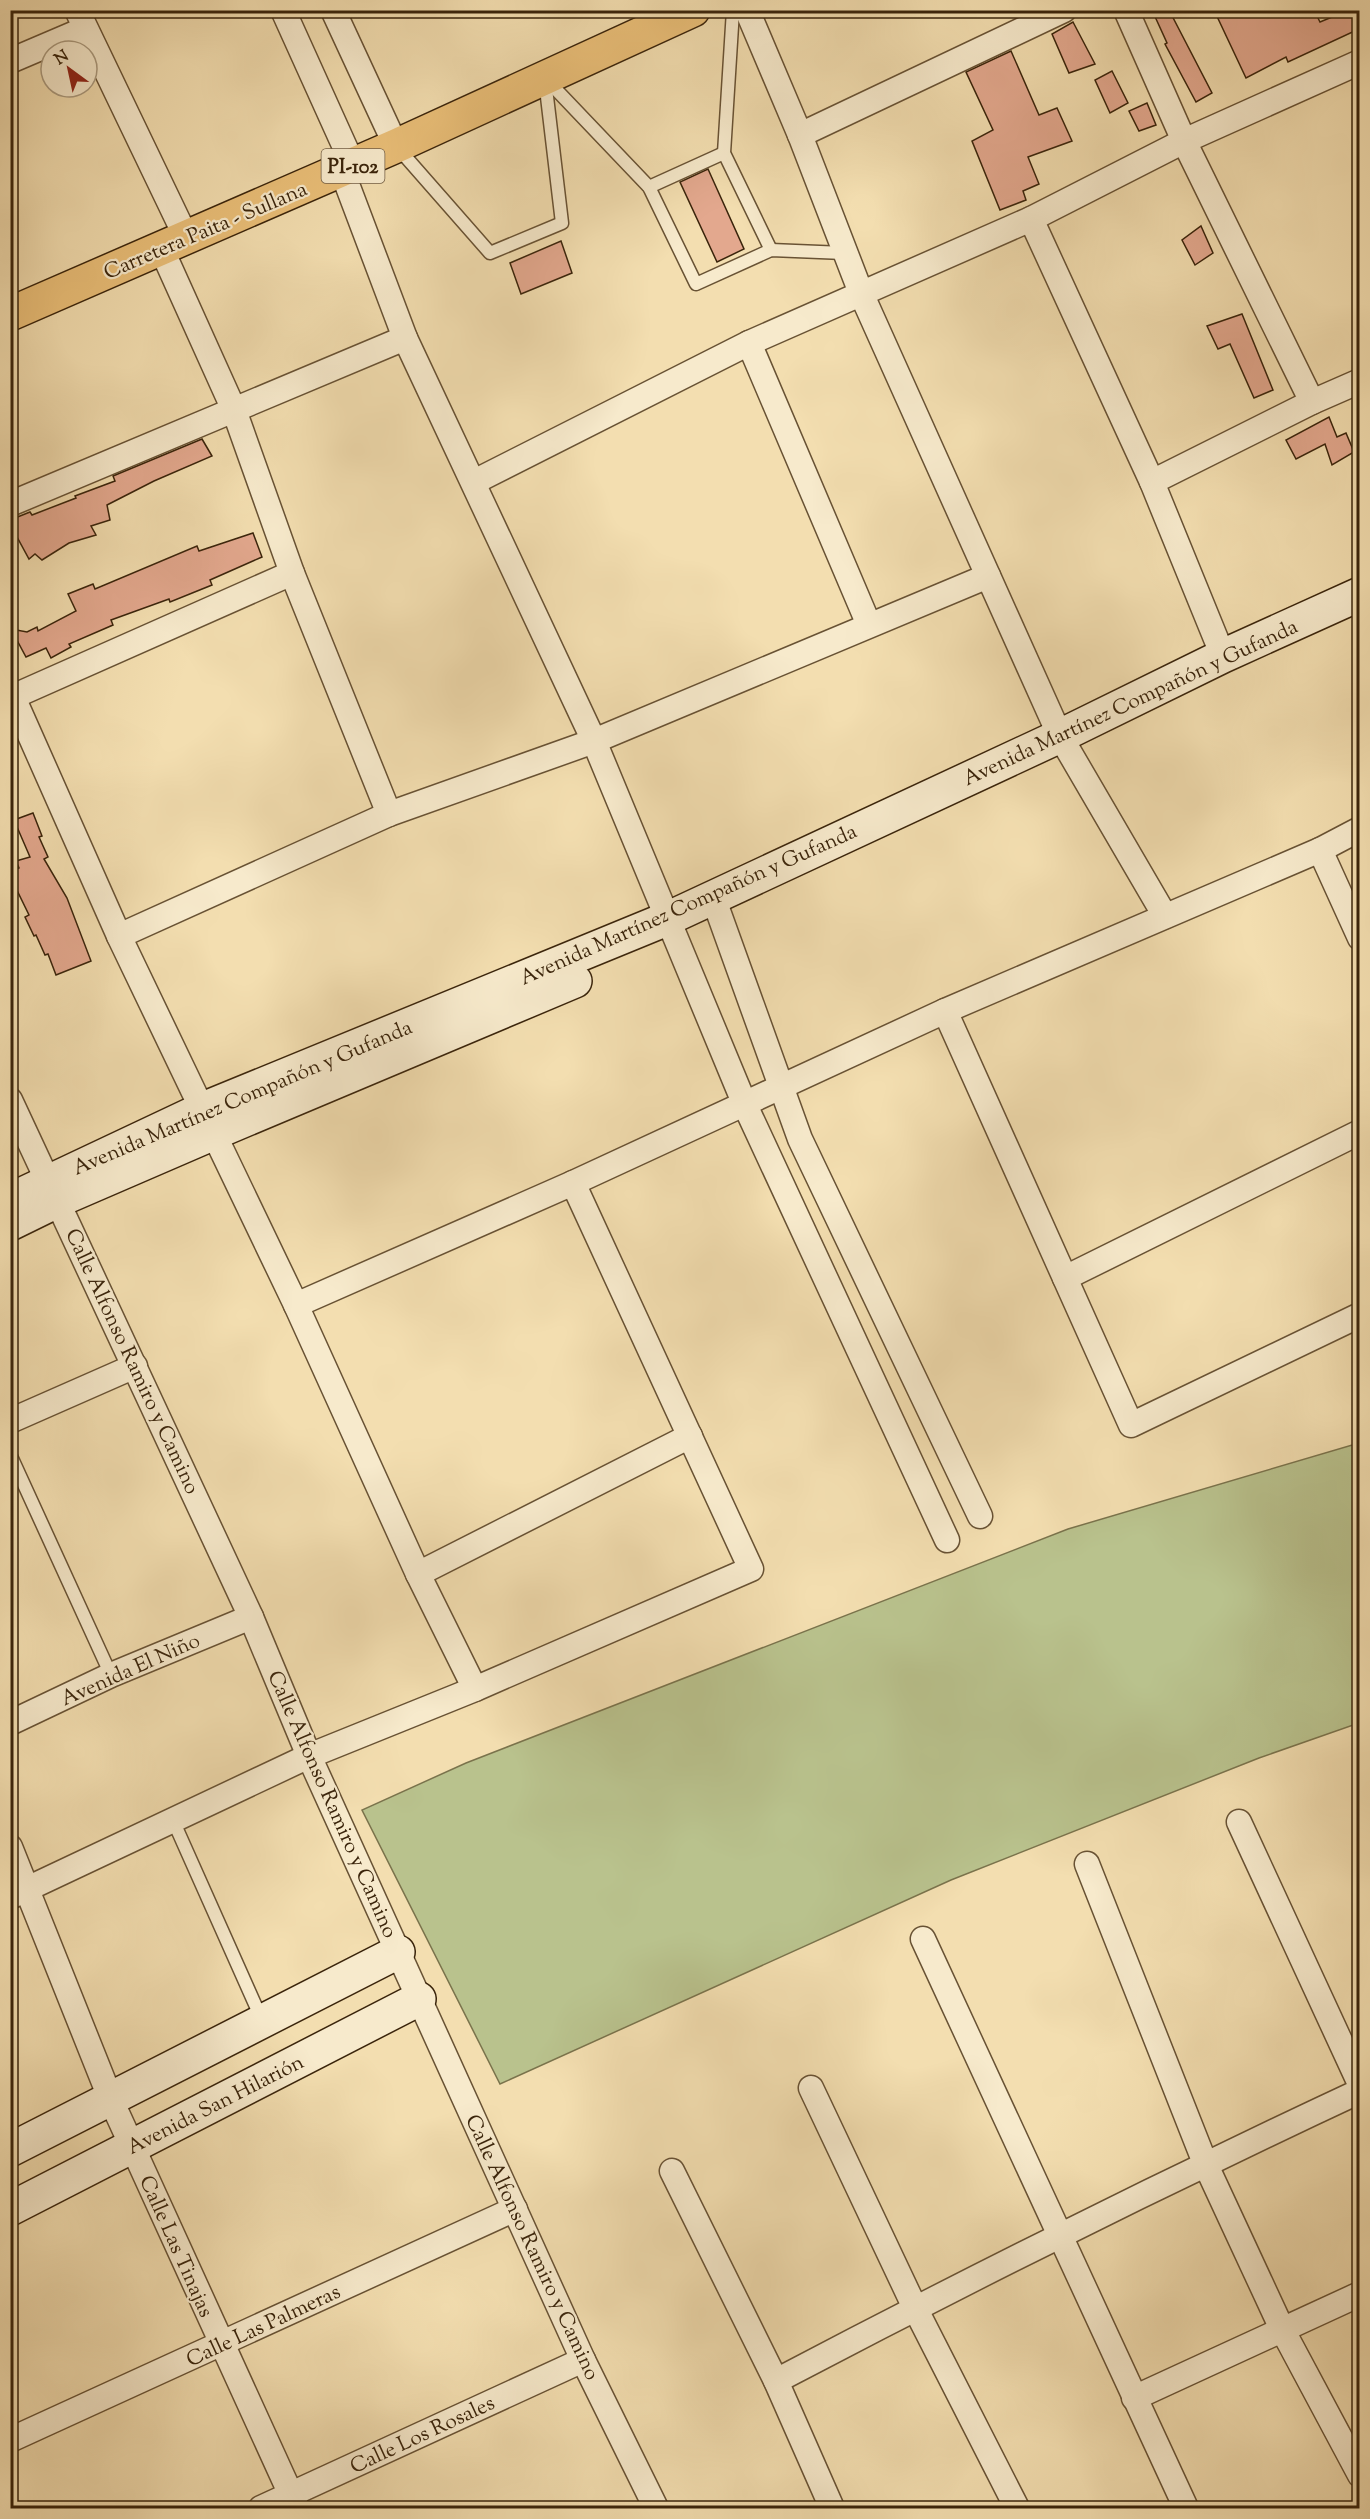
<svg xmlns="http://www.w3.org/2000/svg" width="1370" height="2519" viewBox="0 0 1370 2519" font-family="'Sorts Mill Goudy',serif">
<rect width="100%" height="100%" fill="#f3deb0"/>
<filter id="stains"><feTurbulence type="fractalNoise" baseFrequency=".00333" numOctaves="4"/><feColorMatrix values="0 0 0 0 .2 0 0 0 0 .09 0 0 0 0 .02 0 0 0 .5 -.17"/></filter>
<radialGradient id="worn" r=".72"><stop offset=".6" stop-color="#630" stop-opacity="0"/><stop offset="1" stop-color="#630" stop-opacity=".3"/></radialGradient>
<polygon fill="#b9c28d" stroke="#7a734c" stroke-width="1.5" points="1359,1443 1359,1723 1259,1758 951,1880 500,2084 362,1810 466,1763 1068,1529"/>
<g fill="#e3a88e" stroke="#3a240b" stroke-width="1.5">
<polygon points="1152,10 1169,10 1212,93 1196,102 1165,44 1167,43"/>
<polygon points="1214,10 1314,10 1320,22 1349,10 1359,10 1359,29 1288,62 1286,57 1246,78"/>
<polygon points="1073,22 1095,64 1069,73 1052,34"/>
<polygon points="1011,51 1039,115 1057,108 1072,141 1028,157 1039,184 1023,191 1026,200 1000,210 972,141 993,130 966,72"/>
<polygon points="1112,71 1128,103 1110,113 1095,80"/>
<polygon points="1147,103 1156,125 1139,131 1129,111"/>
<polygon points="708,169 744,249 717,262 680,182"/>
<polygon points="1201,226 1213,253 1195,265 1182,240"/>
<polygon points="561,241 572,273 521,294 510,263"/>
<polygon points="1242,314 1273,390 1254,398 1230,344 1218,349 1207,326"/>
<polygon points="1329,417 1337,437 1346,433 1354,452 1332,465 1325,444 1296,459 1286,440"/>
<polygon points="202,439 212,456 154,481 107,505 110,520 91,526 96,535 69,543 42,560 35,554 29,559 10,524 10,520 30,512 32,515 76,498 75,496 115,481 113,476"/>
<polygon points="253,533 262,557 210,580 212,585 170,602 169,599 111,620 113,625 69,644 71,647 51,658 46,648 26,657 11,629 27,632 37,627 38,631 76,611 68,594 93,584 95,589 197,546 199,551"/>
<polygon points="33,813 42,836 39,837 48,857 44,859 67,898 91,961 56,975 48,954 45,955 36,935 34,936 25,917 29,915 10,876 10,873 19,868 16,861 30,857 14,820"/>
</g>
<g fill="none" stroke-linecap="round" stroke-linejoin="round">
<g stroke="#685234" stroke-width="15">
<g id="lane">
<polyline points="733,10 724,153 771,250"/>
<polyline points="546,79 649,187 696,284 771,250 844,253"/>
<polyline points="397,147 490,253 562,223 545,80"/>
<polyline points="649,187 724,153"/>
<polyline points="10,1454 111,1675"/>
<polyline points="172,1818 262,2020"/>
</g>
</g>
<g stroke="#685234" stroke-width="27">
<g id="street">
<polyline points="77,10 186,237"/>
<polyline points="283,10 353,165"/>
<polyline points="333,10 396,146"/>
<polyline points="747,10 800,135 861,293 1060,736 1165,916"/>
<polyline points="1126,10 1184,141 1312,402"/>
<polyline points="10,61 85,29"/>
<polyline points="800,135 1064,10"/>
<polyline points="342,171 405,338 594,741 745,1105 947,1540"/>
<polyline points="1031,219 1152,482 1223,656"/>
<polyline points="161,248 234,410 292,573 389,814"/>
<polyline points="749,343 869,625"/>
<polyline points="474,482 749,343 1031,219 1184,141 1360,62"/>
<polyline points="1152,482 1312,402 1360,381"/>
<polyline points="10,504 405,338"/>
<polyline points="13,697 119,936 296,1305 418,1574 475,1689"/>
<polyline points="10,698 292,573"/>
<polyline points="1320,850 1360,938"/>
<polyline points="713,897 800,1139 980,1516"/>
<polyline points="119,936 389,814 594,741 988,576"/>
<polyline points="945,1011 1131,1425 1360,1315"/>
<polyline points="10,1100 251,1617 309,1756 583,2360 656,2508"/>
<polyline points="1065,1278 1360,1132"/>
<polyline points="296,1305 573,1183 945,1011 1320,850 1360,829"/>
<polyline points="10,1421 135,1366"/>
<polyline points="418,1574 690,1436"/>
<polyline points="10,1723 111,1675 251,1617"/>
<polyline points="1239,1822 1360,2084"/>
<polyline points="10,1847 111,2100 297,2508"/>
<polyline points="1087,1864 1205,2163 1282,2329 1360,2475"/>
<polyline points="10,1897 309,1756 475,1689 751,1569 573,1183"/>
<polyline points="923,1939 1186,2508"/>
<polyline points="811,2088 915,2308 1017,2508"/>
<polyline points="672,2171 776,2381 832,2508"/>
<path d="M 776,2381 C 968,2280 1163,2183 1360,2091"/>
<polyline points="1134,2398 1360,2294"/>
<polyline points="10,2440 515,2209"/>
<polyline points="261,2508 583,2360"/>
</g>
</g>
<g stroke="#3a240b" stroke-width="36">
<g id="secondary">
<polyline points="10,1200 203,1109 669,918 1060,736 1223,656 1360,594"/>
<polyline points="10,1224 59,1200 214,1133 575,981"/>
<polyline points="10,2150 398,1952"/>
<polyline points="10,2209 419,1999"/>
</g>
</g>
<g stroke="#3a240b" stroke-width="36">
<polyline id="primary" points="10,314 396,146 693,10"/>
</g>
<use href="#lane" stroke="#f7eacc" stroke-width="12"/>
<use href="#street" stroke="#f7eacc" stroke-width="24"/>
<use href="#secondary" stroke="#f7eacc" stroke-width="33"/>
<use href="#primary" stroke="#eabf78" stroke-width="33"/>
</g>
<g text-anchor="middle" stroke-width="4.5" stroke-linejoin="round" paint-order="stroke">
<rect fill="#f7eacc" stroke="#735f45" stroke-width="1.5" x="321.5" y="149" width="63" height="34" rx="4.5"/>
<g font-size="20" font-weight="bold" fill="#3a240b">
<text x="353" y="173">PI-102</text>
</g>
<g font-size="21" fill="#3a240b" stroke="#f7eacc">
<text transform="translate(205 230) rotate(-23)" y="7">Carretera Paita - Sullana</text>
<text transform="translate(1130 702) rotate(-25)" y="7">Avenida Martínez Compañón y Gufanda</text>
<text transform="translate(688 904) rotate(-24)" y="7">Avenida Martínez Compañón y Gufanda</text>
<text transform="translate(242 1097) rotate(-23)" y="7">Avenida Martínez Compañón y Gufanda</text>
<text transform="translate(133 1361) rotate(65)" y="7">Calle Alfonso Ramiro y Camino</text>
<text transform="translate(130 1669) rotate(-24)" y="7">Avenida El Niño</text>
<text transform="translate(333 1804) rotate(66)" y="7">Calle Alfonso Ramiro y Camino</text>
<text transform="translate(215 2104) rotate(-27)" y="7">Avenida San Hilarión</text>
<text transform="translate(177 2246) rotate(66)" y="7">Calle Las Tinajas</text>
<text transform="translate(533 2247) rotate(65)" y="7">Calle Alfonso Ramiro y Camino</text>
<text transform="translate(263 2325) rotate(-25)" y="7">Calle Las Palmeras</text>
<text transform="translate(422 2434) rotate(-25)" y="7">Calle Los Rosales</text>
</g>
</g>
<rect width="1370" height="2519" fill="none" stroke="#f3deb0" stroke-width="36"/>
<rect x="12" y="12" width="1346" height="2495" fill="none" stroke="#3a240b" stroke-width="3"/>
<rect x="18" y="18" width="1334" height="2483" fill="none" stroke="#3a240b" stroke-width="1.5"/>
<g transform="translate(69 69) rotate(327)"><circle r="28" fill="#f7eacc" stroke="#ab9b7f" stroke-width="1.5"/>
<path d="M0-4.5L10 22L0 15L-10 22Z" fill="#8f2418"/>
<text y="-9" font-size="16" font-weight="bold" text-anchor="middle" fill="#3a240b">N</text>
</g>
<rect width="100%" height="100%" filter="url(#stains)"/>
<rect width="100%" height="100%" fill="url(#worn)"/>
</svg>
